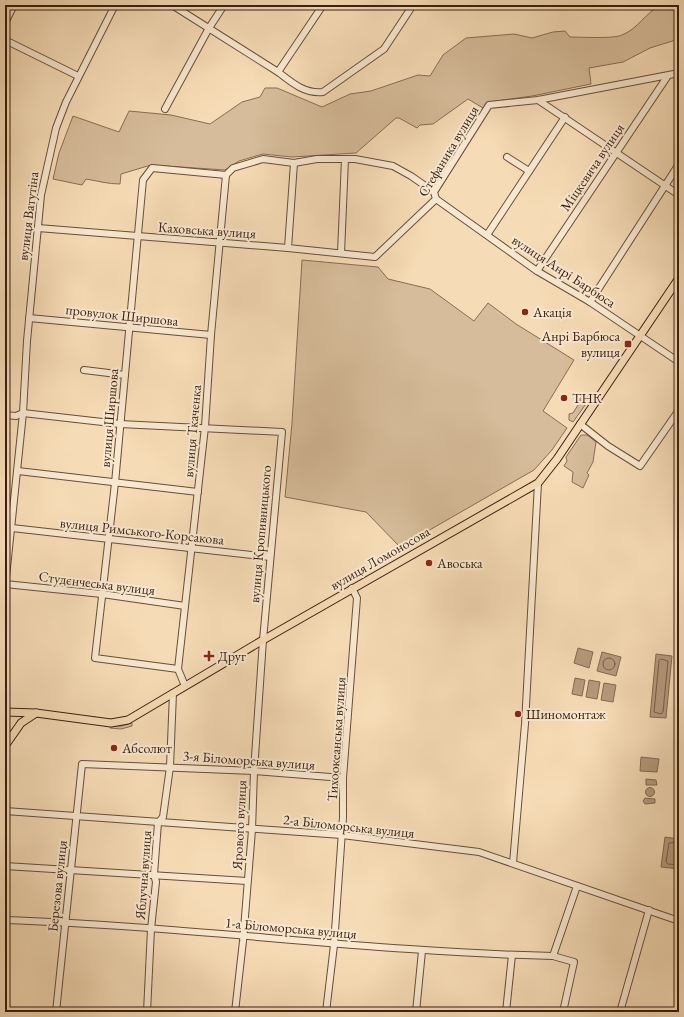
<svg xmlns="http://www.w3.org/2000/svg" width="684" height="1017" viewBox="0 0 684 1017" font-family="'EB Garamond',serif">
<rect width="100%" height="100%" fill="#f6dcb6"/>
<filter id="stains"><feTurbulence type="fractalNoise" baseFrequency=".005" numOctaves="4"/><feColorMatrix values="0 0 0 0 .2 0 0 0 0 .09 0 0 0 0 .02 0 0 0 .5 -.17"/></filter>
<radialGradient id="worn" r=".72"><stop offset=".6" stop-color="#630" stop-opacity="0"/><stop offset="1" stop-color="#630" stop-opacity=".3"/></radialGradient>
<g fill="#d6bc9a" stroke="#886d56">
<path d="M 661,5 L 679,5 L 679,39 L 650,48 L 623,62 L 589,68 L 591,84 L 532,96 L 489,102 L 483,108 L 468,99 L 433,124 L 420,125 L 417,128 L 399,118 L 396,118 L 356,153 L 292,157 L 263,154 L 239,161 L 225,170 L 151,165 L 121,174 L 120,184 C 108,184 98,181 86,179 L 82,185 L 53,179 L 59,153 L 73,116 L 119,132 L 129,111 L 171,115 L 210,124 L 242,102 L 260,97 L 265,88 L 277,88 L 322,107 L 350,94 L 371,91 L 418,75 L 430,76 L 443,55 L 466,38 L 514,34 L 532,38 L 553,32 L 565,31 L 570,37 C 581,37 614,39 622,35 C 638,29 646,12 661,5 Z"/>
<polygon points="302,260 378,267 388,279 430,289 474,321 488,303 516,324 574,360 543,411 567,428 552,450 534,470 400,547 366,512 285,497 292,423"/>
<polygon points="582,396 591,397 573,422 569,420 569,414 573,413 580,402 580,398"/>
<polygon points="581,435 587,435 596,442 593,462 587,473 589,475 583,488 572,482 573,472 564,466 567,461 566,457"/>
<polygon points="132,723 132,726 121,729 110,728 111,726 121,726"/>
</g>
<g fill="#b69b7e" stroke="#846952">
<polygon points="578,648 593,652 589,668 574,663"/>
<polygon points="602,652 621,657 616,676 597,671"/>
<polygon points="656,654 672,656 666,718 650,717"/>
<polygon points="575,678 585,680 582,696 572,694"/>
<polygon points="589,680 600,682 597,699 586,697"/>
<polygon points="604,683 616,685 613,702 601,700"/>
<polygon points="641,757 659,759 657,772 640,771"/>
<polygon points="646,779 656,780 657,785 646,785"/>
<circle cx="650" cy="792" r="4.5"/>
<polygon points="645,798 655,799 655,803 645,804 643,801"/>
<polygon points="665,837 679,839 679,869 661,867"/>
</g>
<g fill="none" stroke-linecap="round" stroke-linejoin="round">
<g stroke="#785c48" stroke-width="1">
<circle cx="609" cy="664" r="6"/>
<polygon points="661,659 668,661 663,712 661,714 654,712 659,661"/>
<polyline points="679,842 669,843 666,862 668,864 679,865"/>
</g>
<g stroke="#694e3a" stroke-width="8">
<g id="minor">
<path d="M 172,5 L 278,72 C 292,83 305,94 323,92 L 384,49 L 413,5"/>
<polyline points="5,23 14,5"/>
<polyline points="5,40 78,76"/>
<polyline points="278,72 323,5"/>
<polyline points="538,100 679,195"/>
<polyline points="165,109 209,28 224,5"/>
<polyline points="507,157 529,171"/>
<polyline points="226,175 233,168 263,159 294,163 317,159 355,159 393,166 411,176 434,192"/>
<polyline points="436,199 537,271 590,302 679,362"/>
<polyline points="38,228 288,248 375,257 436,199 434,192 489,105 538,100 679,73"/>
<polyline points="487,235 565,117"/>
<polyline points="288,248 294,163"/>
<polyline points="341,253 345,159"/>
<polyline points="537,271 667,77"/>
<polyline points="590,302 679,164"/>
<polyline points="29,318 211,335"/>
<polyline points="84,370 125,375"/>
<polyline points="5,415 16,416 23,413 120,424 282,432 263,640 254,771 252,830 243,941 235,1012"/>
<polyline points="580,424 608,446 640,466 679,410"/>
<polyline points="18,471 198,492"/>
<polyline points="12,528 270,557"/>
<polyline points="5,584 102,594 185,606"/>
<polyline points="5,587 23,413 27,341 41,195 56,128 66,102 115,5"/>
<polyline points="178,669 95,658 115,483 143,180 152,168 226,175"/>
<polyline points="185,686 178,669 205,427 211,335 226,175"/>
<polyline points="5,811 342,835 479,852 679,921"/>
<polyline points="513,863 525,724 538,483"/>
<polyline points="5,866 247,881"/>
<path d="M 5,920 C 188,926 370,952 553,956 L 574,962 L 563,1012"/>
<polyline points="553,956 577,886"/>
<polyline points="56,1012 82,764 254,771 343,778"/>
<polyline points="147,1012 151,929 156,882 154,874 158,823 163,817 170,767 173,693"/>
<polyline points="326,1012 334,945 343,817 343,778 357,598 352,588"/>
<polyline points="416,1012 422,951"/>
<polyline points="506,1012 512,955"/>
<polyline points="620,1012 649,910"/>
</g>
</g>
<g stroke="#3a1e11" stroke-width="9">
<g id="major">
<polyline points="5,712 36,713 111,723 128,720 263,640 538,483 557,459 679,278"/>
<polyline points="5,746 21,723 36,713"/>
</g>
</g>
<use href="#minor" stroke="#f9e8d0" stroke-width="6"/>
<use href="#major" stroke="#f6dcb6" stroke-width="7"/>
</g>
<g fill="#8f2418" stroke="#f9e8d0" stroke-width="1.5">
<circle cx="525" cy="312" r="4"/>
<rect x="624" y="340" width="8" height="8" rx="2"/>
<circle cx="564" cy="398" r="4"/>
<circle cx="429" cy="563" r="4"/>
<path d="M207 650h4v4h4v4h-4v4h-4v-4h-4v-4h4z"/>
<circle cx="518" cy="714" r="4"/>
<circle cx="114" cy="748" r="4"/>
</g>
<g text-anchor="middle" stroke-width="4" stroke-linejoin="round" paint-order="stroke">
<g font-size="14" fill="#3a1e11" stroke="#f9e8d0">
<text transform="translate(448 151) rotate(-59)" y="5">Стефаника вулиця</text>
<text transform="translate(592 167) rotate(-56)" y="5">Міцкевича вулиця</text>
<text transform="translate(28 216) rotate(-83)" y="5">вулиця Ватутіна</text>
<text transform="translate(207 230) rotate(4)" y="5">Каховська вулиця</text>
<text transform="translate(564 271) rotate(33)" y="5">вулиця Анрі Барбюса</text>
<text transform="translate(122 315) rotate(6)" y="5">провулок Ширшова</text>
<text transform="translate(109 418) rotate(-85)" y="5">вулиця Ширшова</text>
<text transform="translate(192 431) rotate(-85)" y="5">вулиця Ткаченка</text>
<text transform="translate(142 531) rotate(6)" y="5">вулиця Римського-Корсакова</text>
<text transform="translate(260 534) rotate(-85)" y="5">вулиця Кропивницького</text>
<text transform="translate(380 558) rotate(-30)" y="5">вулиця Ломоносова</text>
<text transform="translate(97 583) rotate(7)" y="5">Студєнчеська вулиця</text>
<text transform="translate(336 739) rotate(-86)" y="5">Тихоокеанська вулиця</text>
<text transform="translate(249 760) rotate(4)" y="5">3-я Біломорська вулиця</text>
<text transform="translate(239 825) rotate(-87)" y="5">Ярового вулиця</text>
<text transform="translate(349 826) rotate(6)" y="5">2-а Біломорська вулиця</text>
<text transform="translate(143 875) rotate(-86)" y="5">Яблучна вулиця</text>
<text transform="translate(57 886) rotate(-84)" y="5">Березова вулиця</text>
<text transform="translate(291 928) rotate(5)" y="5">1-а Біломорська вулиця</text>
</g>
<g font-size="14" fill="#3a1e11" stroke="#f9e8d0" text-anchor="start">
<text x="533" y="317">Акація</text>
<text x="620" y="341" text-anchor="end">Анрі Барбюса<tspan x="620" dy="16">вулиця</tspan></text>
<text x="572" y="403">ТНК</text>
<text x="437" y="568">Авоська</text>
<text x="218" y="661">Друг</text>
<text x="526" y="719">Шиномонтаж</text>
<text x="122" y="753">Абсолют</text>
</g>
</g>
<rect width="684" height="1017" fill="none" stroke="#f6dcb6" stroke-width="20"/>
<rect x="6" y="6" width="672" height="1005" fill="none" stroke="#3a1e11" stroke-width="2"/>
<rect x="10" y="10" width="664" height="997" fill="none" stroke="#3a1e11"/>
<rect width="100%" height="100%" filter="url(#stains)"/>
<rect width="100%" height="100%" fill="url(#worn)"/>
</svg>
